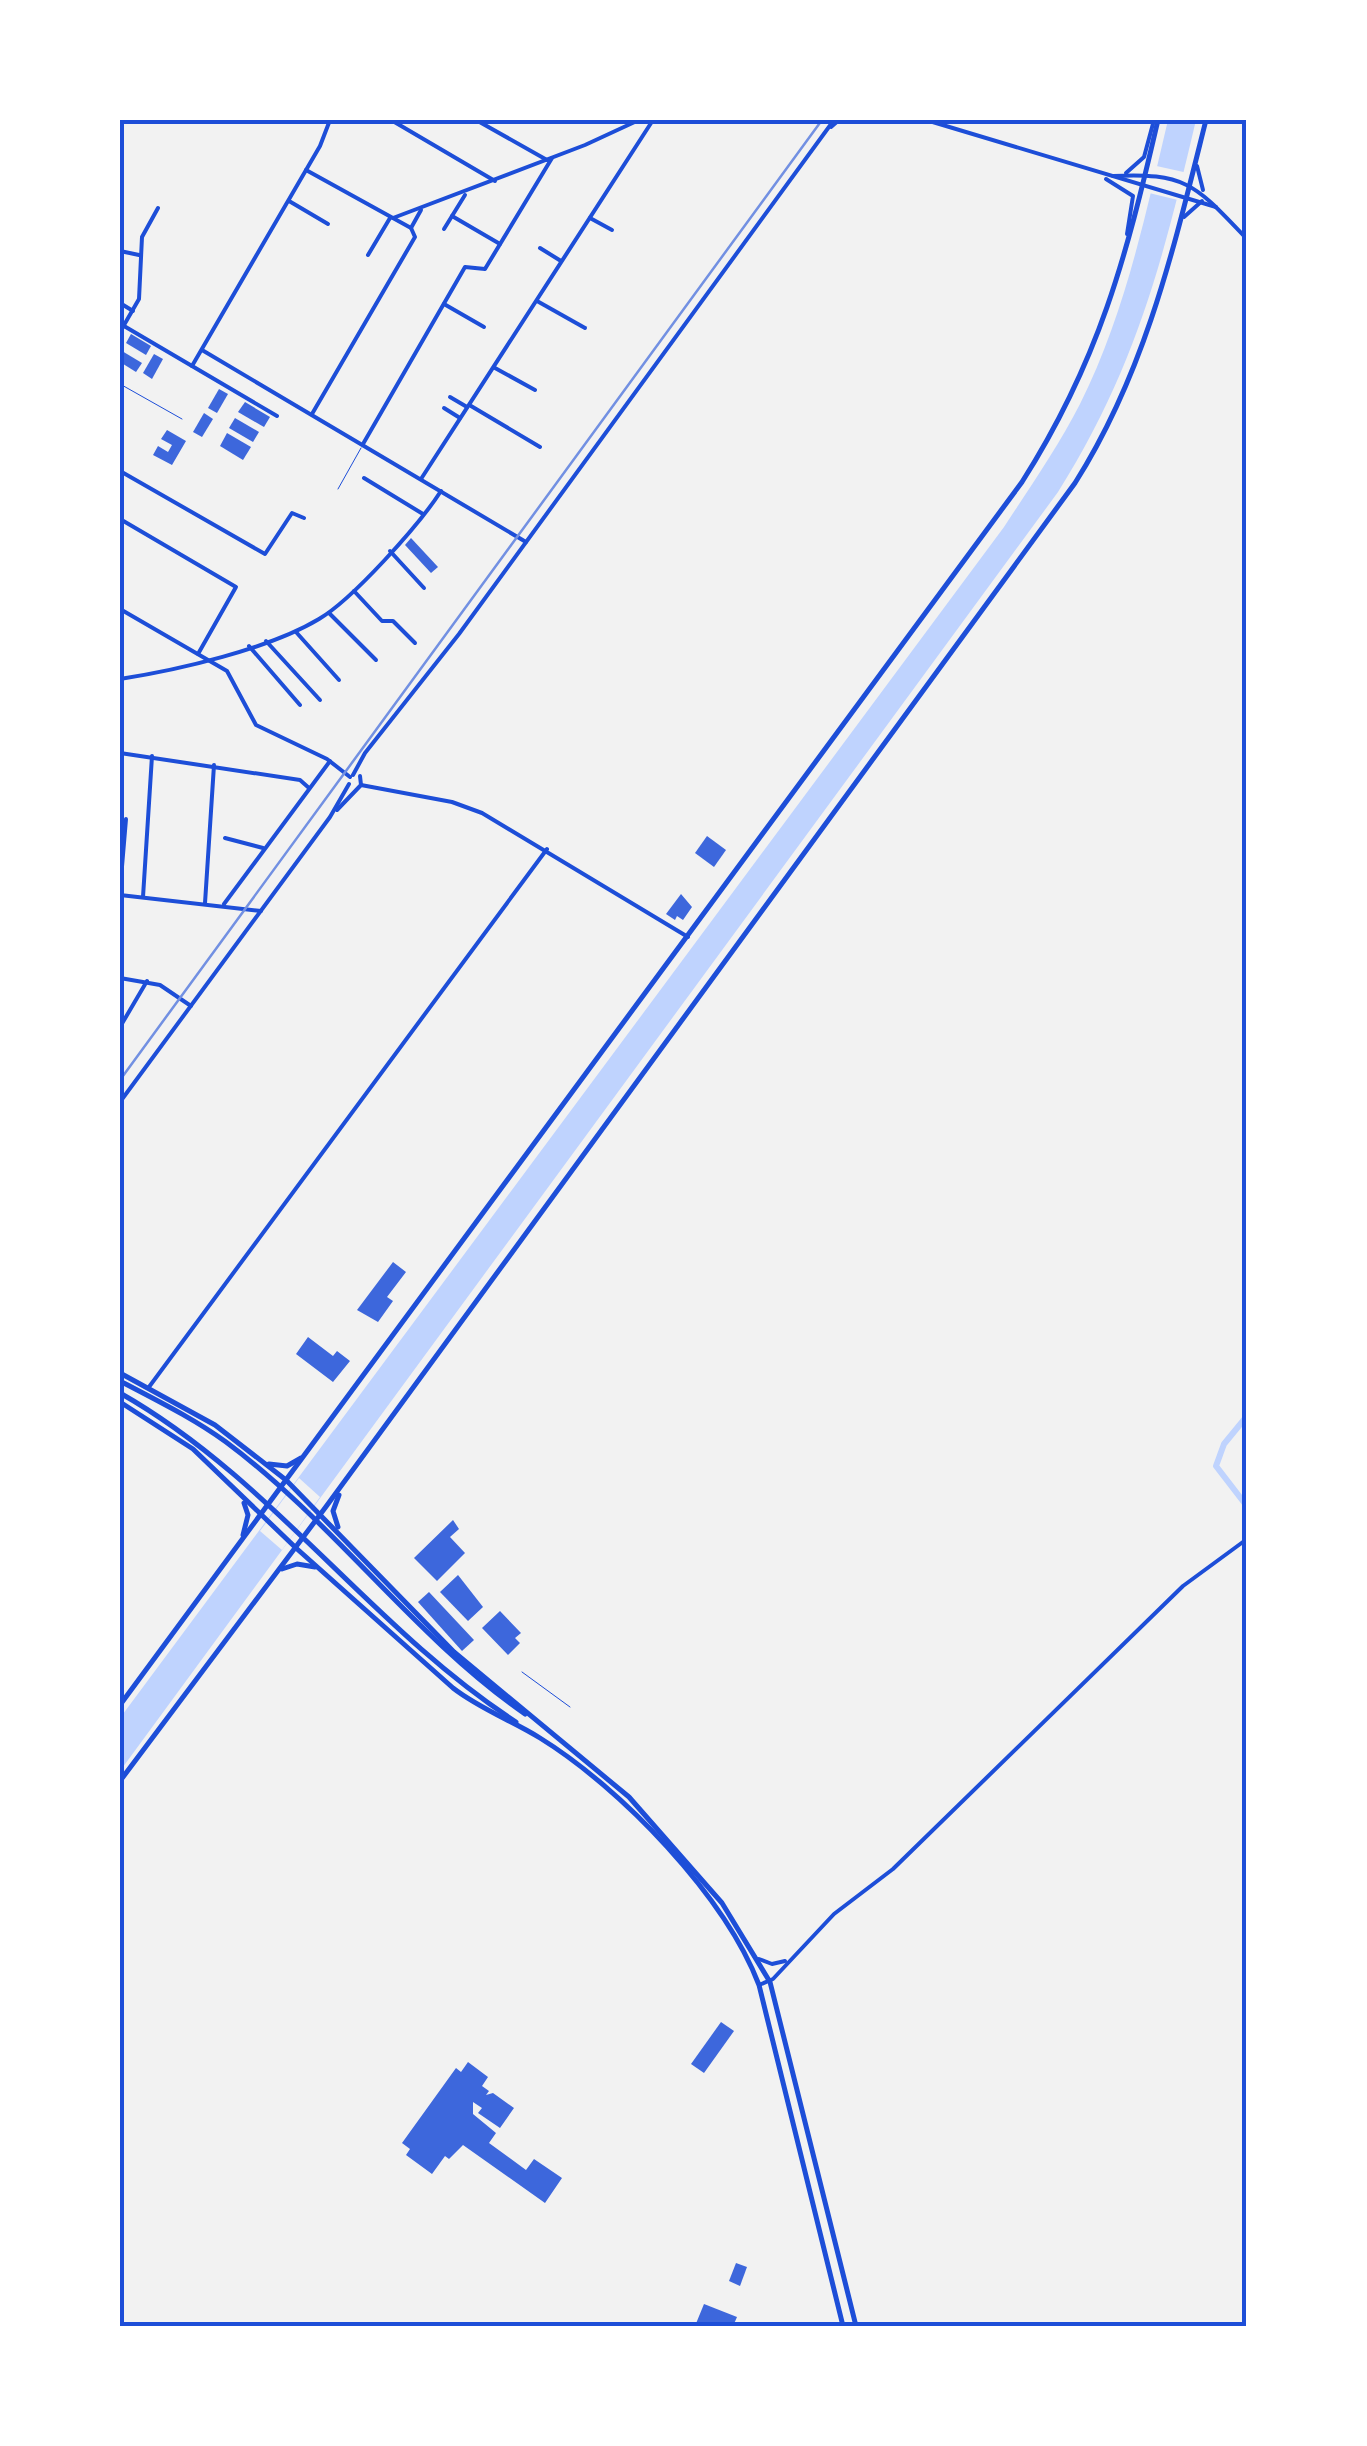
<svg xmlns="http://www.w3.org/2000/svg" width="1367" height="2446" viewBox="0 0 1367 2446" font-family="'Varela Round',sans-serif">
<rect width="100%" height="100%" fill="#f2f2f2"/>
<path fill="#bfd3fe" d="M 1168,120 L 1196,120 C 1163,260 1136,368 1058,492 L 120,1771 L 120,1718 L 1004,527 C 1030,487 1058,447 1080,404 C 1125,314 1145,217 1168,120 Z"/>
<g fill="#f2f2f2">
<polygon points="1152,165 1188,173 1182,201 1145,192"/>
<polygon points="299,1478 320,1497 282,1550 260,1531"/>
</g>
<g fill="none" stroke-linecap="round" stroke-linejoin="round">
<polyline stroke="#bfd3fe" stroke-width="6" points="1245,1530 1246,1505 1216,1466 1224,1444 1247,1416"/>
</g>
<g fill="#3d67dc">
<polygon points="131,334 151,346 146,355 126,343"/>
<polygon points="122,351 142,363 136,372 120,362"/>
<polygon points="154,354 163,359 152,379 143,373"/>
<polygon points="219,389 228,394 217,413 208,408"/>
<polygon points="245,402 270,417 264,427 238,412"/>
<polygon points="204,413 213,419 202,437 193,432"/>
<polygon points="235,418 259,432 253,442 229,428"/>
<polygon points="167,430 186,441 172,465 153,455 158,446 168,452 172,445 161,439"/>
<polygon points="227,433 251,447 243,460 220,446"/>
<polygon points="411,538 438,567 431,573 405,545"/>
<polygon points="707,836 726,850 714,867 695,853"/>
<polygon points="681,894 692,907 683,920 677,916 675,920 666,914"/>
<polygon points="393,1262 406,1272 387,1297 393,1301 378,1322 357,1310"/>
<polygon points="308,1337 333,1356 337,1351 350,1361 333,1382 296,1354"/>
<polygon points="453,1520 459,1529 450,1537 465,1553 437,1581 414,1558"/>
<polygon points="458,1575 483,1607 468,1621 440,1592"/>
<polygon points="429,1592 474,1640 462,1651 418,1602"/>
<polygon points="500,1611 521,1633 515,1638 520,1643 508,1655 482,1628"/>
<polygon points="721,2022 734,2031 704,2073 691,2064"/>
<polygon points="468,2062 488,2077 482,2086 489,2091 486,2095 493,2093 514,2108 500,2128 478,2113 482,2108 473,2102 473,2114 496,2133 489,2143 526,2170 534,2159 562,2178 545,2203 463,2145 449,2159 445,2156 432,2174 406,2155 410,2149 402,2143 456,2068 461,2072"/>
<polygon points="736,2263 747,2267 740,2286 729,2281"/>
<polygon points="704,2304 737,2317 733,2326 695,2326"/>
</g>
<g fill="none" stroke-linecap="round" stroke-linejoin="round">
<g stroke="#1d4ed8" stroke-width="1">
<polyline points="120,384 182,419"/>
<polyline points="338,489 361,448"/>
<polyline points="522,1672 570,1707"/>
</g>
<g stroke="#1d4ed8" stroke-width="4">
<polyline points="391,120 495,181"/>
<polyline points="476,120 547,160"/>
<polyline points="306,170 411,228 415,237 312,414"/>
<polyline points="289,201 328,224"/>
<polyline points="452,216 500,244"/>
<polyline points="393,218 585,145 639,120"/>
<polyline points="590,218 612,230"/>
<polyline points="411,228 421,210"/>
<polyline points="444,229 465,195"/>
<polyline points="540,248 561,261"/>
<polyline points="120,251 139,255"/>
<polyline points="368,255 390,218"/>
<polyline points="537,301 585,328"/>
<polyline points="120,303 133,311"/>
<polyline points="444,304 484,327"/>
<polyline points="124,326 277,416"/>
<polyline points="120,332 139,299 142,237 158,208"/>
<polyline points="202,350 526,542"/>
<polyline points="192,366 320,146 330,120"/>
<polyline points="495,368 535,390"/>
<polyline points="450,397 467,407"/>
<polyline points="471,406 540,447"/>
<polyline points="444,408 460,418"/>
<polyline points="363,444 465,267 485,269 552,158"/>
<polyline points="120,471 265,554 292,513 304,518"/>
<polyline points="364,478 423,514"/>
<polyline points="421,479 653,120"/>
<polyline points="120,519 236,587 198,654"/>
<polyline points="390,551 424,588"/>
<polyline points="354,591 382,621 393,621 415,643"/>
<polyline points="120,609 227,671 256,725 327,759 350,777"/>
<polyline points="329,613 376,660"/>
<polyline points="296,632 339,680"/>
<polyline points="266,641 320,700"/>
<polyline points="249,646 300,705"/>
<path d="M 120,679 C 178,670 269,649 319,619 C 353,599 419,525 441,491"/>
<polyline points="120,753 300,780 309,788"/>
<polyline points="225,838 263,848"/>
<polyline points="120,890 126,819"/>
<polyline points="120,895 261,911"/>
<polyline points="143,897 152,756"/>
<polyline points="205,903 214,765"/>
<polyline points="224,904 330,761"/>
<polyline points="120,978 160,985 191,1006"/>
<polyline points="120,1027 147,981"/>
</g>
<g stroke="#1d4ed8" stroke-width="4">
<polyline points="926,120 1216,207"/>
<polyline points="831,127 839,120"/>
<polyline points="1197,166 1203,190"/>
<polyline points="1126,173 1144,157 1154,120"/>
<path d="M 1113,176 C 1188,172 1197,187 1247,239"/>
<polyline points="1106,179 1133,196 1127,234"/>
<polyline points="1184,217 1202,201"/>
<polyline points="353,775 365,753 459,634 834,120"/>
<polyline points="361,785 452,802 482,813 688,937"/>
<polyline points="337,810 361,785 360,776"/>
<polyline points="120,1102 330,817 349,784"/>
<polyline points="149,1387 547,849"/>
<polyline points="759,1959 772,1964 785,1961"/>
<polyline points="759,1985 773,1979 834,1914 893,1869 1183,1586 1247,1539"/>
</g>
<g stroke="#1d4ed8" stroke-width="5">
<polyline points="120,1373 215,1425 286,1480 454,1652 629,1797 722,1903 770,1982 856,2326"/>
<path d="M 120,1381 C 156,1400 193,1418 226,1442 C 335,1523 413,1636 525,1714"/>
<path d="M 120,1393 C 272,1479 371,1628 516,1722"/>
<path d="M 120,1402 L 193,1449 L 296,1548 L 453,1688 C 480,1709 511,1720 540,1738 C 621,1788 725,1896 759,1985 L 843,2326"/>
<polyline points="269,1464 287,1466 301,1458"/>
<polyline points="338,1527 333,1511 339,1495"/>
<polyline points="243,1535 248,1515 244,1503"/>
<polyline points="282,1569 297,1564 315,1567"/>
<path d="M 120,1705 L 1022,482 C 1099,361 1126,258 1158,120"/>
<path d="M 120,1781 L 325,1508 L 1075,483 C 1146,371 1174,247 1206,120"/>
</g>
<polyline stroke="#7290e2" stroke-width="2.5" points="120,1080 822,120"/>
</g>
<rect width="1367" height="2446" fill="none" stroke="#ffffff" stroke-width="245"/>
<rect x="122" y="122" width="1122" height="2202" fill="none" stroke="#1d4ed8" stroke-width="4"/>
</svg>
